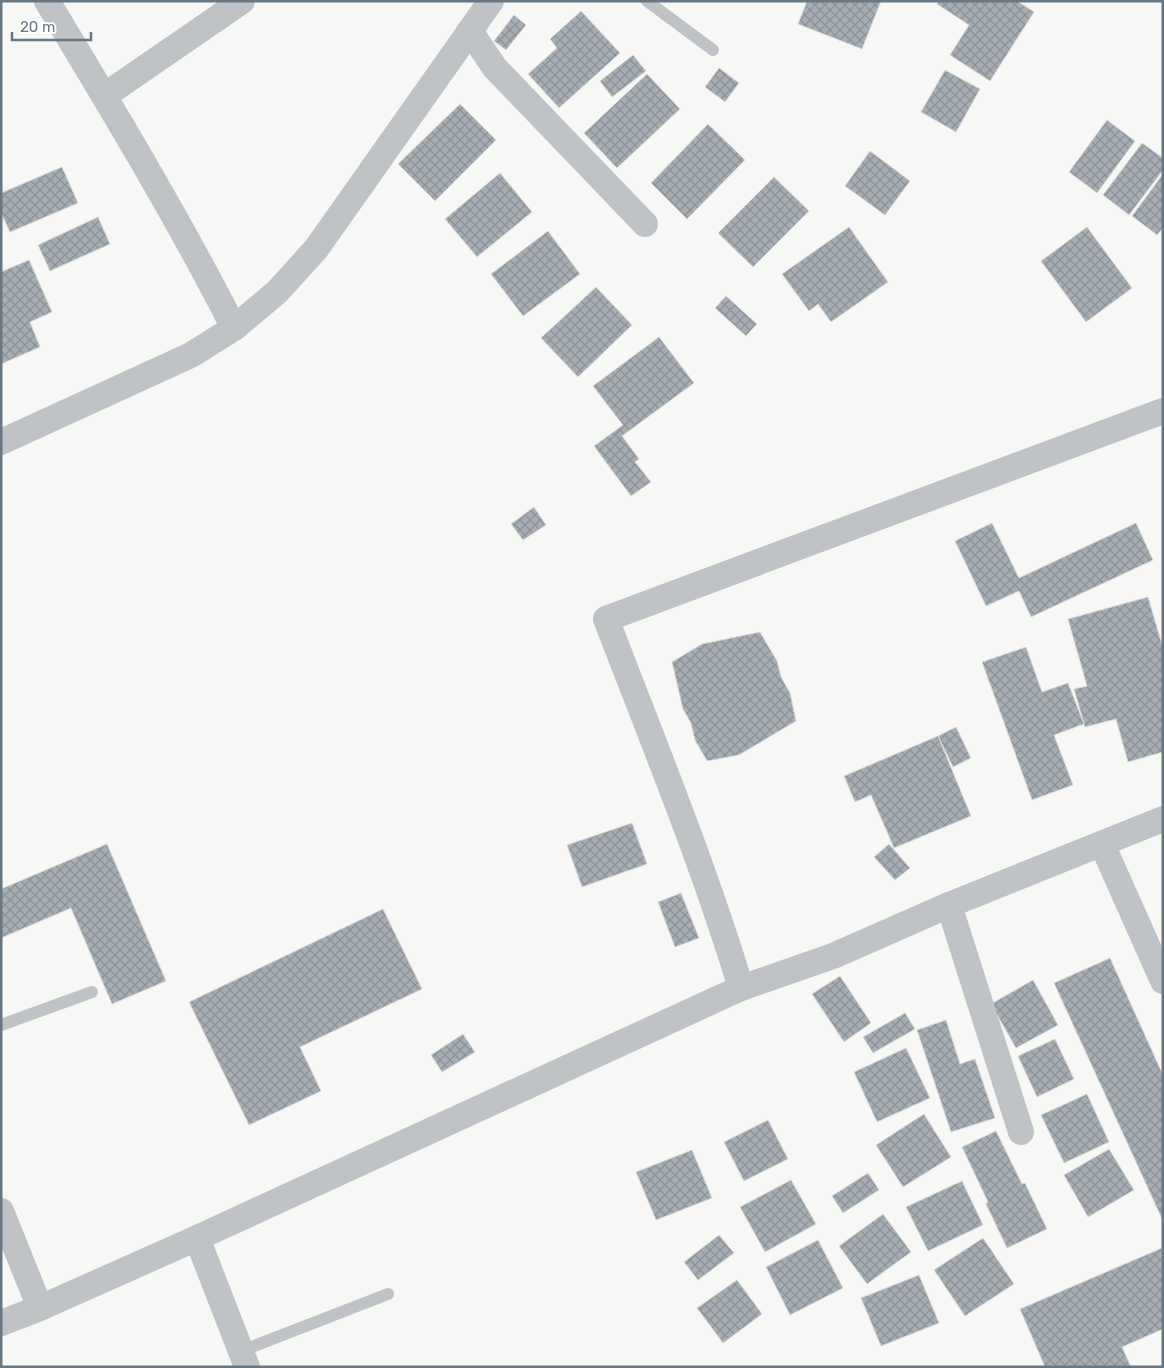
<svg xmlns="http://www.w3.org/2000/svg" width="1164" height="1368" viewBox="0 0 1164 1368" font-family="Rubik,sans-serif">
<defs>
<pattern id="building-cross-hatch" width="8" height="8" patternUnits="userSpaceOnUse" patternTransform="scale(1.25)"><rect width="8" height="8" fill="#a7aeb3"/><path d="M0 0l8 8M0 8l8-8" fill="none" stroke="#8c9297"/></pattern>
</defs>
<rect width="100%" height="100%" fill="#f7f7f5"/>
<g fill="url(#building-cross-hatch)" stroke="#d9d9d7">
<polygon points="807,1 881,1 862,49 798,24"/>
<polygon points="939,1 1017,1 1034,12 990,81 950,55 969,25 937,4"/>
<polygon points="581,11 620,53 559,108 528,74 557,48 550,39"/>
<polygon points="514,15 526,25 506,50 494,41"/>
<polygon points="633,55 646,71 612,97 600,81"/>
<polygon points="719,68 739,83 725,102 705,87"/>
<polygon points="945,70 980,89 956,132 921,112"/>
<polygon points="647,74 680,109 617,168 584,133"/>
<polygon points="460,104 496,140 435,201 398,164"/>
<polygon points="1107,120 1135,141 1097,193 1069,172"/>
<polygon points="708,124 745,160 687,219 651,183"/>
<polygon points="1142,143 1163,158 1163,170 1129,215 1103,195"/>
<polygon points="870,151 910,181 885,215 845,186"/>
<polygon points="62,167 78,203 10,232 1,213 1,193"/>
<polygon points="500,173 532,212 477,257 445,219"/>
<polygon points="1163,174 1163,228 1157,235 1132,216"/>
<polygon points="774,177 809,211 753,267 718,233"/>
<polygon points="98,217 110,244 50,271 38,245"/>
<polygon points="849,227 888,282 831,322 818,304 809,311 782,274"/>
<polygon points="1087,227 1132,288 1086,322 1041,261"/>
<polygon points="548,231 580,274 523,316 491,274"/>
<polygon points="29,260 52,312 30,322 40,347 1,364 1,272"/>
<polygon points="596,287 632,325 578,377 541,338"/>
<polygon points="726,296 757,324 746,336 715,308"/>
<polygon points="659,337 694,383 622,436 639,459 635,462 651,482 631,496 594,446 623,425 593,386"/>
<polygon points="534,507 546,525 523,540 511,524"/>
<polygon points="992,523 1019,578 1136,523 1153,560 1031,617 1019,591 986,606 955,541"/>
<polygon points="1148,597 1163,648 1163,752 1128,762 1116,719 1085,727 1074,689 1087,686 1068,619"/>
<polygon points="760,632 777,661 781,677 790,693 796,721 739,755 707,761 695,740 691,723 683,709 672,662 702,644"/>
<polygon points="1026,647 1042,692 1068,683 1084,724 1054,735 1073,785 1032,800 982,662"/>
<polygon points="956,727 971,758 953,767 938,736"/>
<polygon points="938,736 971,816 894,848 871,795 855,802 844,776"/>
<polygon points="632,823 647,864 582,887 567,845"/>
<polygon points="107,844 166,981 112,1004 71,908 1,938 1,889"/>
<polygon points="889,844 910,868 895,880 874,857"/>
<polygon points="681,893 699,938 675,947 658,902"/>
<polygon points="383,909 422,989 300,1047 321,1091 249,1125 189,1002"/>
<polygon points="1110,958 1163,1075 1163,1221 1054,983"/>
<polygon points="840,976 871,1023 844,1042 812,994"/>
<polygon points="1033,980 1058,1025 1016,1048 991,1004"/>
<polygon points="905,1013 915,1029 873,1053 863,1037"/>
<polygon points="946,1020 960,1064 975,1059 995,1118 951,1132 917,1030"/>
<polygon points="463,1034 475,1052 442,1072 431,1055"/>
<polygon points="1055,1039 1074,1079 1037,1097 1018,1056"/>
<polygon points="906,1048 930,1098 877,1122 854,1072"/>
<polygon points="1087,1094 1109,1142 1064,1163 1041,1115"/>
<polygon points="924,1114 951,1157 903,1187 876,1145"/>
<polygon points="768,1120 788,1159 744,1181 724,1142"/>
<polygon points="996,1131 1022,1184 1025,1183 1047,1229 1007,1248 986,1204 988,1202 962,1147"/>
<polygon points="1109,1149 1134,1190 1088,1217 1064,1175"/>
<polygon points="692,1150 712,1198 656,1220 636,1172"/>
<polygon points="868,1173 879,1190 843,1213 832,1196"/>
<polygon points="791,1180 816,1224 765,1252 740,1207"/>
<polygon points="962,1181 983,1225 928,1251 906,1207"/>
<polygon points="883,1214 911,1252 867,1284 839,1246"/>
<polygon points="719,1235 734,1253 698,1280 684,1262"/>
<polygon points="983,1238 1014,1284 965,1316 934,1270"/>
<polygon points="818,1240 843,1288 790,1315 766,1267"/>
<polygon points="1162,1248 1163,1329 1122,1347 1131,1367 1045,1367 1020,1309"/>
<polygon points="919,1275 939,1323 881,1346 861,1298"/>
<polygon points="737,1280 762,1314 723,1343 697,1308"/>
</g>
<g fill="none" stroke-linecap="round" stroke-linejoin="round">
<g stroke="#bfc3c6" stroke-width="12">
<polyline points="647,1 713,50"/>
<polyline points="1,1025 92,992"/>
<polyline points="241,1351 388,1294"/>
</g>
<g stroke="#bfc3c6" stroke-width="26">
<path d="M 47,1 C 112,109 177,216 234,328"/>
<polyline points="470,31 495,68 645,224"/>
<polyline points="104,96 242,1"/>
<polyline points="1,442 191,355 234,328 277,292 316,249 491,1"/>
<polyline points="1102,844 1163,981"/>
<path d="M 949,905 L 833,956 L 741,988 C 703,863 653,741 606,619 L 1163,411"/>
<polyline points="1021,1132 949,905 1163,819"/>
<polyline points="1,1211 40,1308"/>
<polyline points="197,1238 247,1367"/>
<polyline points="1,1323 40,1308 197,1238 741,988"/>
</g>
</g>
<rect width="1164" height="1368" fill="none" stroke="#697783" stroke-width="5"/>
<path d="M12 32v8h79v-8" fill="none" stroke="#697783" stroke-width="2.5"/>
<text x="20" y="32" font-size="15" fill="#697783" stroke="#ffffff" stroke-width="4" paint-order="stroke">20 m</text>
</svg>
